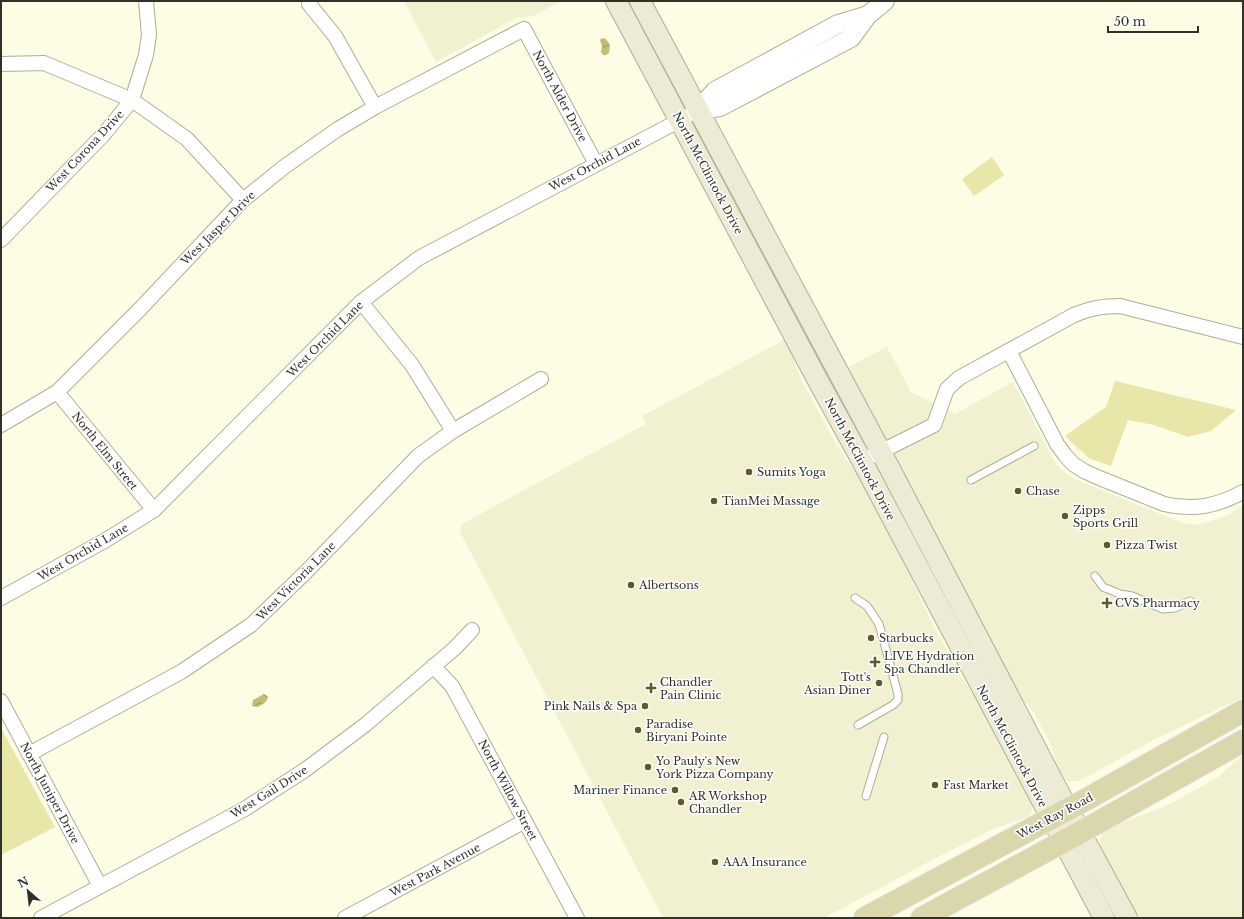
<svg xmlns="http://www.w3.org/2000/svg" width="1244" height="919" viewBox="0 0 1244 919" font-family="'Libre Baskerville',serif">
<defs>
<pattern id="water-waves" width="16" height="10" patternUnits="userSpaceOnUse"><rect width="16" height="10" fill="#c3be75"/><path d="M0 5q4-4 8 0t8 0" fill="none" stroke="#9f9b60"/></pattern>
</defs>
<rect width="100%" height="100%" fill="#fdfce5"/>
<g fill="#f1f0d1">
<polygon points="404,1 562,1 533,16 516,18 436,62"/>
<polygon points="786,339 802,381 838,448 864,484 888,529 932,623 957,670 985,713 1032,803 1032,811 1029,816 1024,819 995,828 932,860 824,918 663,918 460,532 462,524 646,424 642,416"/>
<polygon points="887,347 911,392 955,414 1013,382 1053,459 1061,469 1074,479 1183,523 1197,525 1224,517 1243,506 1243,697 1155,739 1079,781 1068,781 1061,777 1050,743 1033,711 1018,694 845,369"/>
<polygon points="1243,755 1243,918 1136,918 1100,848 1100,839 1102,834 1111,827 1168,805 1217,778"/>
</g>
<g fill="#e9e6a9">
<polygon points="992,157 1004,175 974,196 962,179"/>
<polygon points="1115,381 1236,410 1211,431 1188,437 1154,425 1128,420 1111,466 1090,459 1065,436 1106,407"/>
<polygon points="1,728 55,827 1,855"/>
</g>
<g fill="url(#water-waves)">
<polygon points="602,38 606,39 610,45 609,53 606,55 603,55 601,52 602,46 600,40"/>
<polygon points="264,694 266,695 268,697 266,702 258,707 252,706 253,700"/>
</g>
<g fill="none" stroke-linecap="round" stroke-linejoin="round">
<g stroke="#aead97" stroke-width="9">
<g id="service">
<polyline points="971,480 1034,446"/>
<polyline points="1095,576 1103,587 1120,594 1132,596 1163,609 1175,608 1190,601"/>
<polyline points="855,598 867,606 879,624 898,694 898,700 893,705 858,725"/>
<polyline points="866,796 884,737"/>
</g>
</g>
<g stroke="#aead97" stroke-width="16">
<g id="minor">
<polyline points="309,4 335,36 375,107"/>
<polyline points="1,64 44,63 132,100 187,139 243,200"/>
<polyline points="1,240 104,134 132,100 146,55 149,35 146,1"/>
<polyline points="361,302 412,365 453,431"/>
<path d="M 1009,351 L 1057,444 L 1065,455 L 1073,464 L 1084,471 L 1097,477 L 1164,504 C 1195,511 1216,506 1243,492"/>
<polyline points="57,392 154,510"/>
<polyline points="1,425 57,392 140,309 243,200 284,167 338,129 375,107 524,29 596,164"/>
<path d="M 862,461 L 934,425 L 947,389 L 959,378 L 1074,315 C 1091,308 1103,306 1120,306 L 1243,337"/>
<polyline points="1,598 106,540 154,510 361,302 419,258 686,117"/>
<polyline points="433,666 452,686 577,918"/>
<polyline points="1,701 100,886"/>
<polyline points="29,754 181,672 251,625 304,574 418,456 453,431 541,379"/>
<polyline points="41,918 243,810 305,770 365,725 455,648 472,630"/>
<polyline points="345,918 525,821"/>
</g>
</g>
<g stroke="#aead97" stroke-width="20">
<g id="tertiary">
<polyline points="698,110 720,107 851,38 868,15 885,1"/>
<polyline points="694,112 698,110 715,91 838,24 868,15"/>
</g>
</g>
<g stroke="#aead97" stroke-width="22">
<g id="secondary">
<polyline points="616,1 817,379 862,461 1104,918"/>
<polyline points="640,1 889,467 1054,783 1127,918"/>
</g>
</g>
<g stroke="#eaeaea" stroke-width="24">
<g id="primary">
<polyline points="865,918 1087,799 1243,711"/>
<polyline points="922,918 1081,832 1243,741"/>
</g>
</g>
<use href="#service" stroke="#fff" stroke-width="7"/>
<use href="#minor" stroke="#fff" stroke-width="14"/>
<use href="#tertiary" stroke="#fff" stroke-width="18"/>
<use href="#secondary" stroke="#edebd6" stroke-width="20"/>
<use href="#primary" stroke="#dad7ad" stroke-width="22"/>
</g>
<g fill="#5e5a26" stroke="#fff" stroke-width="1.5">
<circle cx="749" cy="472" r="4"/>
<circle cx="1018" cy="491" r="4"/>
<circle cx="714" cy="501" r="4"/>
<circle cx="1065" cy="516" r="4"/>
<circle cx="1107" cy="545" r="4"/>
<circle cx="631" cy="585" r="4"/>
<path d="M1105 597h4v4h4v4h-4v4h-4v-4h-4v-4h4z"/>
<circle cx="871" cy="638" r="4"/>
<path d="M873 656h4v4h4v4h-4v4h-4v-4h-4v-4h4z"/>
<circle cx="879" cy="683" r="4"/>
<path d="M649 682h4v4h4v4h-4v4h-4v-4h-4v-4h4z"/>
<circle cx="645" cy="706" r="4"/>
<circle cx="638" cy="730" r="4"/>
<circle cx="648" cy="767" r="4"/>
<circle cx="935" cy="785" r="4"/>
<circle cx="675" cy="790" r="4"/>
<circle cx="681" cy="802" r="4"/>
<circle cx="715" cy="862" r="4"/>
</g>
<g text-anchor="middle" stroke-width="3" stroke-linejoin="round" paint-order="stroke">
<g font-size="11" fill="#323129" stroke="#fff">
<text transform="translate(560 96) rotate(62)" y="4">North Alder Drive</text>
<text transform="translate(85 151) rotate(-47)" y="4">West Corona Drive</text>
<text transform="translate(595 164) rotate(-28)" y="4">West Orchid Lane</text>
<text transform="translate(708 173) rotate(62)" y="4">North McClintock Drive</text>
<text transform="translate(218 228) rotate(-45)" y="4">West Jasper Drive</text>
<text transform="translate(325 339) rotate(-45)" y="4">West Orchid Lane</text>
<text transform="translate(105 451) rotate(51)" y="4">North Elm Street</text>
<text transform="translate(860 459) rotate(62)" y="4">North McClintock Drive</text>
<text transform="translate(83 552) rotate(-30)" y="4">West Orchid Lane</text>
<text transform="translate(296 581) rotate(-45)" y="4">West Victoria Lane</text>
<text transform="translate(1012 746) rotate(62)" y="4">North McClintock Drive</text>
<text transform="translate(508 790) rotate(62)" y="4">North Willow Street</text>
<text transform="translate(269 792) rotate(-32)" y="4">West Gail Drive</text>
<text transform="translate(50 793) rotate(62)" y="4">North Juniper Drive</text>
<text transform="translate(1055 816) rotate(-28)" y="4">West Ray Road</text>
<text transform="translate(435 870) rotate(-28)" y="4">West Park Avenue</text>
</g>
<g font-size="11" fill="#323129" stroke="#fff" text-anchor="start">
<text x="757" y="476">Sumits Yoga</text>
<text x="1026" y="495">Chase</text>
<text x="722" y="505">TianMei Massage</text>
<text x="1073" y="514">Zipps<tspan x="1073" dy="13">Sports Grill</tspan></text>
<text x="1115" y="549">Pizza Twist</text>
<text x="639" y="589">Albertsons</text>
<text x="1115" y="607">CVS Pharmacy</text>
<text x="879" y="642">Starbucks</text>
<text x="884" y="660">LIVE Hydration<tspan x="884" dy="13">Spa Chandler</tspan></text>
<text x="871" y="681" text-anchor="end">Tott's<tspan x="871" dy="13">Asian Diner</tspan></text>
<text x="660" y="686">Chandler<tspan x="660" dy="13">Pain Clinic</tspan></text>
<text x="637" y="710" text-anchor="end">Pink Nails &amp; Spa</text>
<text x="646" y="728">Paradise<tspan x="646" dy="13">Biryani Pointe</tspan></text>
<text x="656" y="765">Yo Pauly's New<tspan x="656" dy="13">York Pizza Company</tspan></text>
<text x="943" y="789">Fast Market</text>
<text x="667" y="794" text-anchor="end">Mariner Finance</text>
<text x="689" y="800">AR Workshop<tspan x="689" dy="13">Chandler</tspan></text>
<text x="723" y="866">AAA Insurance</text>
</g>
</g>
<rect width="1244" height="919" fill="none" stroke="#323129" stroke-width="4"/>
<g transform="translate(28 891) rotate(332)" stroke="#ffffff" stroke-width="3" paint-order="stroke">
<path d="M0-3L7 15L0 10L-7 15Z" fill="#323129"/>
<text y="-6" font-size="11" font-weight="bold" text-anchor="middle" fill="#323129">N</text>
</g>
<path d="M1108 26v6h90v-6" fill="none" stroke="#323129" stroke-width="2"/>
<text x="1114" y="26" font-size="12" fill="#323129" stroke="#ffffff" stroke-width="3" paint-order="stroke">50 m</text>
</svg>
